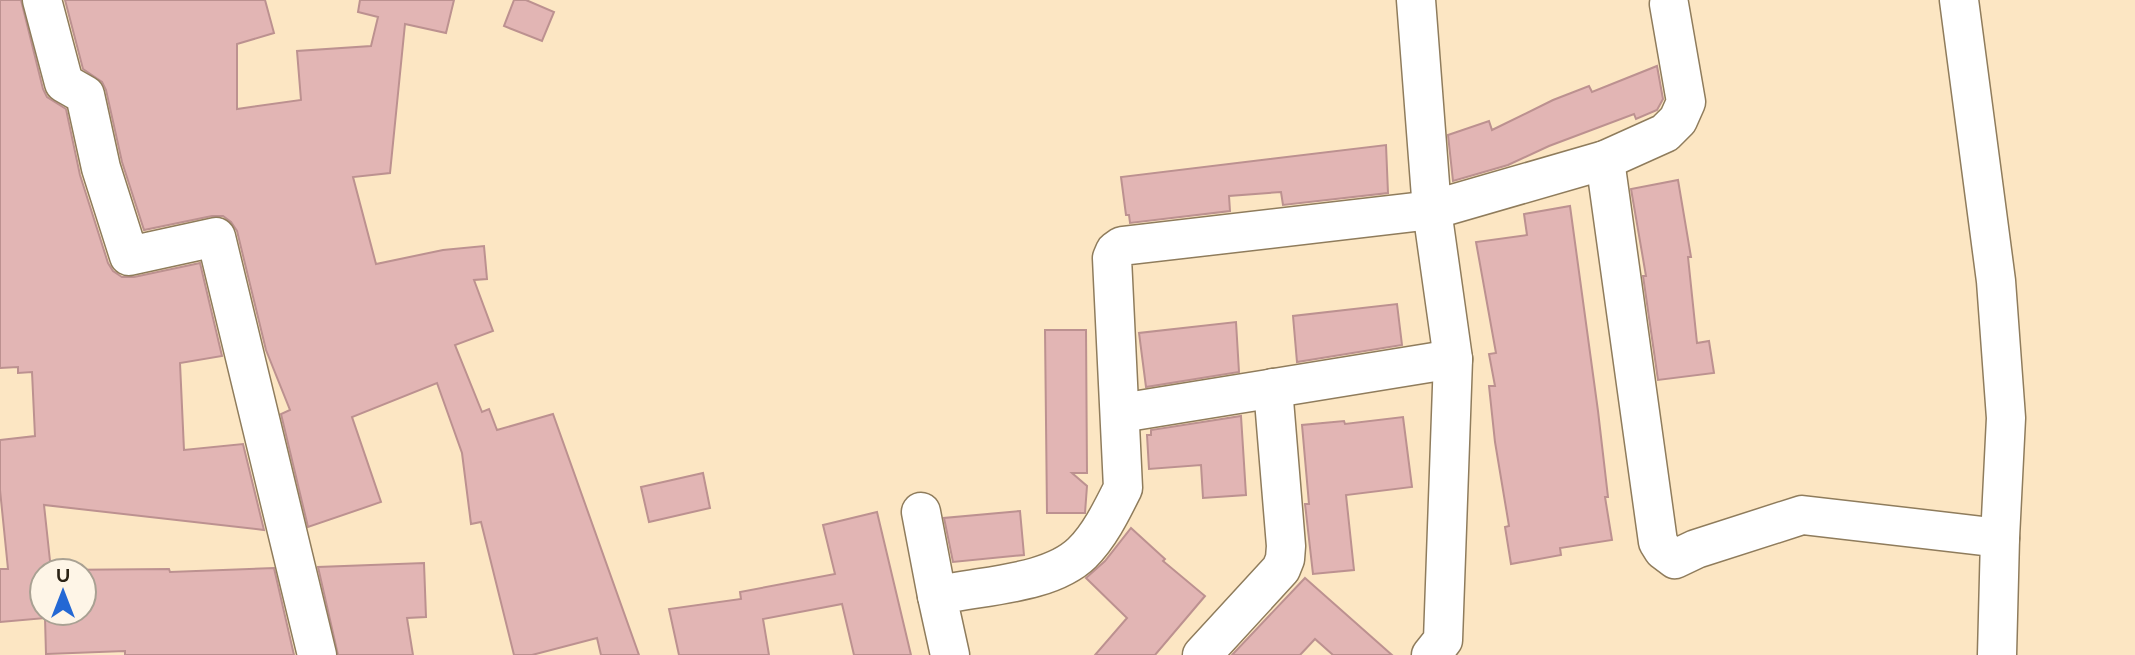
<svg xmlns="http://www.w3.org/2000/svg" width="2135" height="655" viewBox="0 0 2135 655" font-family="Raleway,sans-serif">
<rect width="100%" height="100%" fill="#fce6c3"/>
<g fill="#e2b5b4" stroke="#bc9190" stroke-width="2" fill-rule="evenodd">
<path d="M 0,0 L 21,0 L 43,89 L 47,97 L 66,109 L 80,175 L 108,263 L 113,271 L 122,277 L 134,277 L 200,263 L 222,356 L 180,363 L 184,450 L 243,444 L 264,530 L 44,505 L 51,570 L 169,569 L 170,572 L 274,568 L 294,655 L 125,655 L 125,651 L 46,654 L 45,618 L 0,622 L 0,569 L 8,569 L 0,490 L 0,440 L 35,436 L 32,372 L 18,373 L 18,367 L 0,368 ZM 42,571 L 84,571 L 84,613 L 42,613 Z"/>
<polygon points="65,0 265,0 274,33 237,44 237,109 301,100 297,51 371,46 378,17 358,12 360,0 454,0 446,33 405,24 390,173 353,177 376,264 443,250 484,246 487,279 474,280 493,331 455,345 482,412 489,409 497,430 553,414 639,655 601,655 597,638 532,655 514,655 481,522 471,524 462,453 437,383 352,417 381,502 308,527 281,414 290,410 266,350 237,231 231,222 223,216 212,216 144,230 122,162 106,90 102,82 83,69"/>
<polygon points="514,0 526,0 554,12 542,41 504,26"/>
<polygon points="1657,66 1663,99 1657,110 1636,119 1634,114 1549,146 1508,165 1453,181 1448,135 1489,121 1492,130 1553,100 1589,86 1592,92"/>
<polygon points="1386,145 1388,193 1283,205 1281,192 1229,196 1230,211 1130,223 1129,215 1126,215 1121,177"/>
<polygon points="1678,180 1691,257 1688,257 1697,343 1709,341 1714,373 1658,380 1643,276 1646,276 1631,189"/>
<polygon points="1570,206 1598,411 1608,497 1605,497 1612,540 1560,548 1561,555 1511,564 1505,527 1509,526 1495,442 1489,386 1495,386 1489,354 1496,353 1476,242 1527,235 1524,214"/>
<polygon points="1397,304 1402,345 1297,362 1293,316"/>
<polygon points="1236,322 1239,372 1146,387 1139,333"/>
<polygon points="1045,330 1086,330 1087,473 1072,473 1087,486 1085,513 1047,513"/>
<polygon points="1241,416 1246,495 1203,498 1201,465 1149,469 1147,435 1151,435 1151,430"/>
<polygon points="1403,417 1412,487 1346,495 1354,570 1313,574 1305,504 1309,504 1302,425 1344,421 1345,424"/>
<polygon points="703,473 710,508 649,522 641,487"/>
<polygon points="1020,511 1024,555 953,562 944,518"/>
<polygon points="877,512 911,655 854,655 842,604 763,619 769,655 679,655 669,609 741,599 740,592 835,574 823,525"/>
<polygon points="1131,528 1165,559 1163,561 1205,596 1155,655 1095,655 1127,618 1086,578 1105,561"/>
<polygon points="424,563 426,617 407,618 413,655 338,655 318,567"/>
<polygon points="1305,578 1392,655 1333,655 1315,639 1300,655 1232,655"/>
</g>
<g fill="none" stroke-linecap="round" stroke-linejoin="round">
<g stroke="#8f7c5c" stroke-width="41">
<g id="minor">
<polyline points="42,0 64,83 85,95 101,168 129,256 216,237 317,655"/>
<polyline points="1416,0 1432,210 1453,359 1443,640 1431,655"/>
<polyline points="1959,0 1996,281 2006,418 2000,538"/>
<polyline points="1605,160 1658,542 1663,550 1675,559 1696,549 1802,515 2000,538 1997,655"/>
<polyline points="1121,413 1453,359"/>
<polyline points="921,512 937,596"/>
<path d="M 950,655 L 937,596 C 981,585 1049,585 1082,553 C 1100,535 1112,510 1123,488 L 1112,258 L 1115,251 L 1122,246 L 1432,210 L 1605,160 L 1665,133 L 1678,120 L 1686,102 L 1669,4"/>
<polyline points="1202,655 1281,569 1285,559 1286,546 1273,388"/>
</g>
</g>
<use href="#minor" stroke="#fff" stroke-width="38"/>
</g>
<g transform="translate(63 592)"><circle r="33" fill="#fef5e7" stroke="#a9a193" stroke-width="2"/>
<path d="M0-5L12 26L0 18L-12 26Z" fill="#2468d4"/>
<text y="-10" font-size="19" font-weight="bold" text-anchor="middle" fill="#2a2215">U</text>
</g>
</svg>
